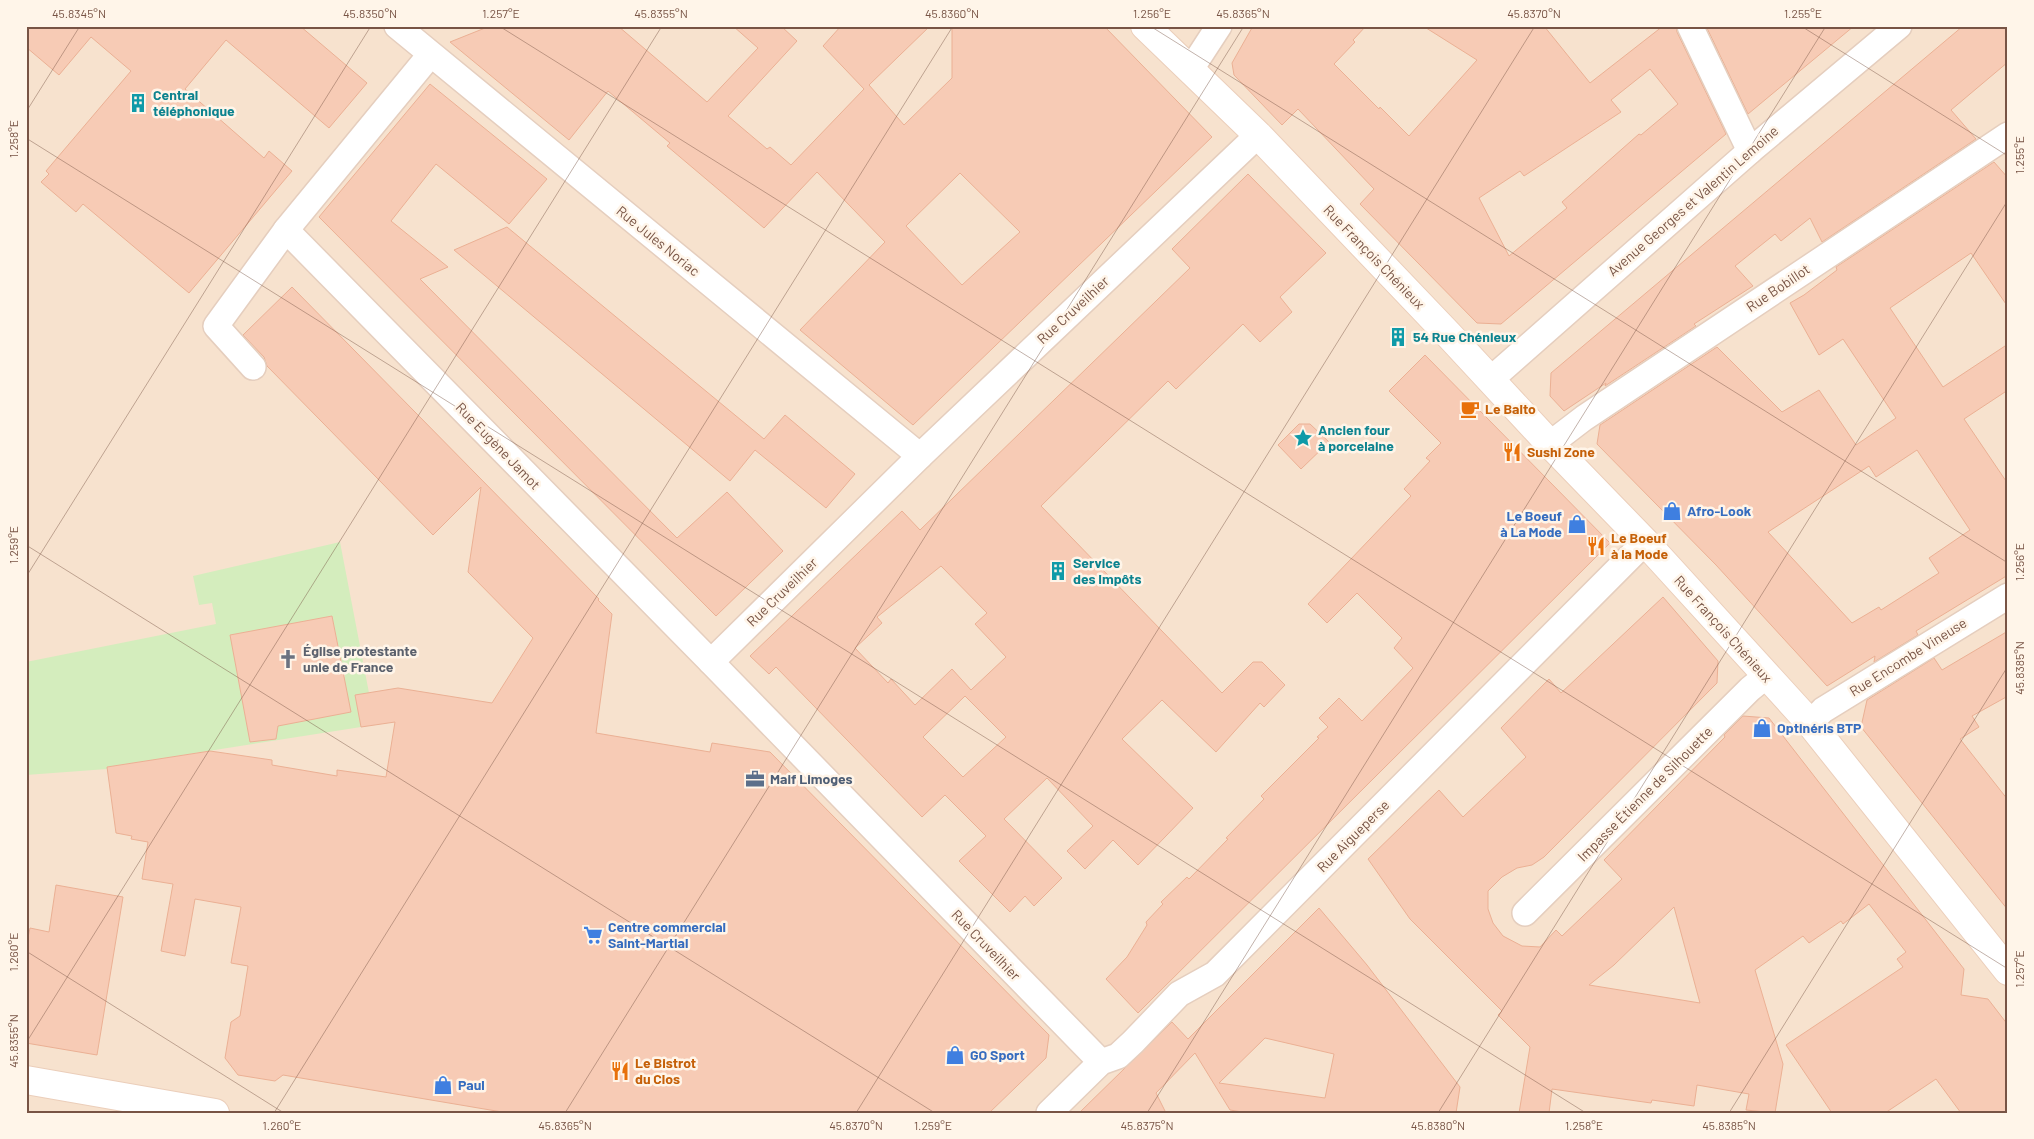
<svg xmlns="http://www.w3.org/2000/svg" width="2034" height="1139" viewBox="0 0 2034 1139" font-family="Barlow,sans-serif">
<rect width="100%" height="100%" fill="#fef1e0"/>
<rect fill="#f7e2ce" x="26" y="26" width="1982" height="1087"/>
<path fill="#d4edbd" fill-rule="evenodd" d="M 340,542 L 369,693 L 355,695 L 361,727 L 107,767 L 107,769 L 26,775 L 26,662 L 216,624 L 212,603 L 199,605 L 193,576 ZM 332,616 L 345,677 L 335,679 L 340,714 L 248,731 L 231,635 Z"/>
<g fill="#f7cbb5" stroke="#ebb094" fill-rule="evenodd">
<polygon points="26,26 300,26 367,83 329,128 226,40 185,89 264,158 269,151 292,171 189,293 83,204 76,212 41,182 49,174 46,171 131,71 91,37 59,75 26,47"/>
<path d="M 490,26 L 618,26 L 707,102 L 758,48 L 733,26 L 781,26 L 797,41 L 728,116 L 767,149 L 770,147 L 791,165 L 864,89 L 823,46 L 841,26 L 930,26 L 869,85 L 904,125 L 952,78 L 952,26 L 1104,26 L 1212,137 L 913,425 L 800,330 L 885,242 L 817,172 L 764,228 L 667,146 L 670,143 L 608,91 L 569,140 L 450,42 ZM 960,173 L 1020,232 L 962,285 L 906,226 Z"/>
<path d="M 1253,26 L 1366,26 L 1353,40 L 1355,42 L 1334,64 L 1379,109 L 1380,107 L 1409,136 L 1477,60 L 1423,26 L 1544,26 L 1590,83 L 1663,26 L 1676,26 L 1677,32 L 1726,134 L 1501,324 L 1477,323 L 1360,204 L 1374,189 L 1298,109 L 1282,125 L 1234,75 L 1232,63 ZM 1650,69 L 1678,104 L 1641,135 L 1639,134 L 1562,202 L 1567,208 L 1509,256 L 1479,198 L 1520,171 L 1524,176 L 1621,112 L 1611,100 Z"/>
<polygon points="1706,26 1854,26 1748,114"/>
<polygon points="1963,26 2008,26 2008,62 1951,110 1976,139 1822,242 1810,218 1781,241 1775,234 1735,266 1753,286 1694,324 1696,326 1605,386 1606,383 1564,411 1550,396 1551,373"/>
<polygon points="430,84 547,179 509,224 436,164 391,221 448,267 420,279 677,538 727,492 783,551 716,616 319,217"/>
<path d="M 1994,162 L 2008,178 L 2008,307 L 1971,253 L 1890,308 L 1943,387 L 2008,344 L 2008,390 L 1964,419 L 2008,484 L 2008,575 L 1916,631 L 1918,635 L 1874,662 L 1875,656 L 1827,686 L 1716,565 L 1597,444 L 1600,425 L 1717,347 L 1782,412 L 1819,390 L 1856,445 L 1896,418 L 1843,339 L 1819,355 L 1790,303 L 1804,295 L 1837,270 L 1836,267 ZM 1917,450 L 1970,530 L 1929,558 L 1939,573 L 1881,610 L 1879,607 L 1852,623 L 1768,532 L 1869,466 L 1876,477 Z"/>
<path d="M 1248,174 L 1326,253 L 1280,297 L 1292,312 L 1260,342 L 1243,324 L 1176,389 L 1168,381 L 1041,506 L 1222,693 L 1253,662 L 1262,662 L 1285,685 L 1264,707 L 1260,703 L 1216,752 L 1162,700 L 1122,739 L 1193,808 L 1138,865 L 1113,840 L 1085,869 L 1067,851 L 1093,826 L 1047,778 L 1004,819 L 1062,878 L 1034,906 L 1025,896 L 1010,912 L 959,861 L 986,836 L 945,795 L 922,817 L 776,667 L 769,674 L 750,656 L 902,511 L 920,530 L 1190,268 L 1172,249 ZM 941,566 L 987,613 L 975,624 L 1006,657 L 971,690 L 952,669 L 915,705 L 891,679 L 888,683 L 855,648 L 882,623 L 877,617 ZM 965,696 L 1006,737 L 963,777 L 923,737 Z"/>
<polygon points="507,227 764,439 785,415 855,474 826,508 755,450 730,481 454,250"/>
<polygon points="292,287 599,599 598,600 612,614 596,733 710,752 712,743 770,752 1049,1035 1046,1058 989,1113 508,1113 283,1075 275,1081 238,1075 225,1058 231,1022 240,1016 248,966 231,963 241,907 195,899 185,956 161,951 173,884 142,879 148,842 131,839 132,836 116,833 107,767 210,751 272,760 272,765 337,776 337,770 386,777 395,722 361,727 355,695 398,688 492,703 533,638 468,572 481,487 433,535 267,366 264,357 243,335"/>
<polygon points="1425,355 1610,543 1138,1013 1106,979 1127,957 1147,925 1146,922 1163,904 1161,902 1187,877 1189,879 1228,839 1226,838 1264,799 1261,796 1319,738 1317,737 1328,727 1319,718 1339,698 1362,721 1413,668 1394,648 1402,638 1357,593 1327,623 1308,604 1411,496 1404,489 1430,461 1426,458 1441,443 1389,391"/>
<polygon points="1299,424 1310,424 1329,442 1301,469 1278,445"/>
<path d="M 1663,597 L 1718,661 L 1717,683 L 1544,857 L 1532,865 L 1517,868 L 1502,877 L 1488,891 L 1488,909 L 1493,923 L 1503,936 L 1522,946 L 1540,947 L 1556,930 L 1562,936 L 1622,879 L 1604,860 L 1725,737 L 1724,735 L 1743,716 L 1769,718 L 1964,969 L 1961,995 L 1988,999 L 2008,1025 L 2008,1113 L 1961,1113 L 1936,1079 L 1885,1113 L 1832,1113 L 1786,1045 L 1903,967 L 1897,959 L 1906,952 L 1869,904 L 1843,924 L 1841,921 L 1809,943 L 1803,936 L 1755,970 L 1783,1064 L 1775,1113 L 1746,1110 L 1749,1094 L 1697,1085 L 1694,1106 L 1652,1100 L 1651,1103 L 1552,1089 L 1549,1113 L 1519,1113 L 1530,1047 L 1498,1015 L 1502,1011 L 1410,919 L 1368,859 L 1439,790 L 1463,817 L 1526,757 L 1501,728 L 1549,679 L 1561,693 ZM 1674,907 L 1700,1003 L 1589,985 L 1614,965 Z"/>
<polygon points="332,616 351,712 278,726 276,739 250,742 230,635"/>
<polygon points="2008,631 2008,696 1972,716 1979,727 1960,739 2008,800 2008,910 1861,727 1867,700 1934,658 1942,670"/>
<polygon points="56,885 123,897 97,1055 26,1043 26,947 30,928 49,932"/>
<path d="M 1319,908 L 1367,965 L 1460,1087 L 1456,1113 L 1248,1113 L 1230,1110 L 1195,1053 L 1156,1093 L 1166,1113 L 1079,1113 L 1172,1022 L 1188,1039 ZM 1265,1038 L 1334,1054 L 1325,1098 L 1219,1083 Z"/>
</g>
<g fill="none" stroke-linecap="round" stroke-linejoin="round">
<g stroke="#e5cebe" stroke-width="28">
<g id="minor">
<polyline points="397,26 920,456"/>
<polyline points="1690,26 1750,151"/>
<polyline points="1191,69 1219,26"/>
<polyline points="286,230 430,55"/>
<polyline points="253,367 216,326 286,230 711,662"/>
<polyline points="1490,380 1750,151 1899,26"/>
<polyline points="1550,444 1584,418 2008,135"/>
<polyline points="1810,723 1823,710 2008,596"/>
<polyline points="1525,913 1750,689 1766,676"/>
<polyline points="1101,1062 711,662 920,456 1258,135"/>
<polyline points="1049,1113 1101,1062 1118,1056 1133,1042 1179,994 1215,974 1645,542"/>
</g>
</g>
<g stroke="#ebceba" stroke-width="30">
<g id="secondary">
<polyline points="1145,26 1258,135 1448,334 1550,444 1645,542 1810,723 2008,971"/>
<polyline points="26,1080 215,1113"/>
</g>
</g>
<use href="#minor" stroke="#fff" stroke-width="25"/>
<use href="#secondary" stroke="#fff" stroke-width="28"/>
</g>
<path fill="none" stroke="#785445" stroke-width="1" stroke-opacity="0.45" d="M 499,26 L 2008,969M 1150,26 L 2008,563M 1801,26 L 2008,156M 26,112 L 80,26M 26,138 L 1586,1113M 26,545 L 935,1113M 26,577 L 371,26M 26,951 L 284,1113M 26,1043 L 662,26M 274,1113 L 953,26M 565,1113 L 1244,26M 856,1113 L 1535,26M 1147,1113 L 1826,26M 1438,1113 L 2008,200M 1729,1113 L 2008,666"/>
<defs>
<g id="building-bare" transform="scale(1.5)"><path d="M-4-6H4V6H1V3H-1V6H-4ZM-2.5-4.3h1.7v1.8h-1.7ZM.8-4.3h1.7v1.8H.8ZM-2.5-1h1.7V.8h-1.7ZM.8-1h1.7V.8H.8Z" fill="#0f9aa8" stroke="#fff5e9" stroke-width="2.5" paint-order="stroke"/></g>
<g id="cafe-bare" transform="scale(1.5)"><path d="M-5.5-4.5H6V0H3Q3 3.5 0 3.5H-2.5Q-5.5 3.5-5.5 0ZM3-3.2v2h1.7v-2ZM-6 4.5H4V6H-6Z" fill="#e8710a" stroke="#fff5e9" stroke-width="2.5" paint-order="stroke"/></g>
<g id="sight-bare" transform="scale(1.5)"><path d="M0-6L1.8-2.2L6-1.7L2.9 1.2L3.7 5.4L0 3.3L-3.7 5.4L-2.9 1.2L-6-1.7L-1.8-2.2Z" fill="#0f9aa8" stroke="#fff5e9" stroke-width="2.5" paint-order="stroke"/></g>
<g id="restaurant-bare" transform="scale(1.5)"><path d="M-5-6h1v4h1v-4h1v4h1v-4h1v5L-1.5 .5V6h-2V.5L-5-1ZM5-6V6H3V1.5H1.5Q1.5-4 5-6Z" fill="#e8710a" stroke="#fff5e9" stroke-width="2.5" paint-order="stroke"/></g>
<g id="shop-bare" transform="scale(1.5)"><path d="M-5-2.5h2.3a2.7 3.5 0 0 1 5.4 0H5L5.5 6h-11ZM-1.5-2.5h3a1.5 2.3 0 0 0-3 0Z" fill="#3f7fe0" stroke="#fff5e9" stroke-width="2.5" paint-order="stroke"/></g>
<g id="church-bare" transform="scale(1.5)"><path d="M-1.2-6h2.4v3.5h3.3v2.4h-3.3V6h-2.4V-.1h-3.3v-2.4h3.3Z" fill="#6b7280" stroke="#fff5e9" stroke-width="2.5" paint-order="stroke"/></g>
<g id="office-bare" transform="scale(1.5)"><path d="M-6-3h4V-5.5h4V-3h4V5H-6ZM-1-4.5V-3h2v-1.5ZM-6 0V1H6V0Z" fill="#5c6f8a" stroke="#fff5e9" stroke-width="2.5" paint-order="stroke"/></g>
<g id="supermarket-bare" transform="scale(1.5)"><path d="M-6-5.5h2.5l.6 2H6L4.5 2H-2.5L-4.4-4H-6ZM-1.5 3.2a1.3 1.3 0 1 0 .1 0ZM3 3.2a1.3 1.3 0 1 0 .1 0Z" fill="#3f7fe0" stroke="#fff5e9" stroke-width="2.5" paint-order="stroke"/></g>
</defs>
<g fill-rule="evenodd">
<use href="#building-bare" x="138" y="103"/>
<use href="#building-bare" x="1398" y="337"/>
<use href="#cafe-bare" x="1470" y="409"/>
<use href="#sight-bare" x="1303" y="438"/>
<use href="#restaurant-bare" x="1512" y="452"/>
<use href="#shop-bare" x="1672" y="511"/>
<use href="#shop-bare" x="1577" y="524"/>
<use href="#restaurant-bare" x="1596" y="546"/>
<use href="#building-bare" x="1058" y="571"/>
<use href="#church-bare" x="288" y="659"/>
<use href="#shop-bare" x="1762" y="728"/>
<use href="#office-bare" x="755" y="779"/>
<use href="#supermarket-bare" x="593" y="935"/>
<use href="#shop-bare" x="955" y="1055"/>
<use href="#restaurant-bare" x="620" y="1071"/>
<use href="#shop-bare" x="443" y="1085"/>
</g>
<g text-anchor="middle" stroke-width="5" stroke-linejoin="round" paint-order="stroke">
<g font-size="14" font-weight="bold" fill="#0d838f" stroke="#fff5e9" text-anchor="start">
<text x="153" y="100">Central<tspan x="153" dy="16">téléphonique</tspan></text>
<text x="1413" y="342">54 Rue Chénieux</text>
<text x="1318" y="435">Ancien four<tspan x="1318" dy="16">à porcelaine</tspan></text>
<text x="1073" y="568">Service<tspan x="1073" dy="16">des Impôts</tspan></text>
</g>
<g font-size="14" fill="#785445" stroke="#fff5e9">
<text transform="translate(1693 201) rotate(-41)" y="5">Avenue Georges et Valentin Lemoine</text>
<text transform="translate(658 241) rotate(39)" y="5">Rue Jules Noriac</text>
<text transform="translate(1374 257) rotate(46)" y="5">Rue François Chénieux</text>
<text transform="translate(1778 288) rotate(-34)" y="5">Rue Bobillot</text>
<text transform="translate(1073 310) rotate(-43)" y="5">Rue Cruveilhier</text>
<text transform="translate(498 446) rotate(46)" y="5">Rue Eugène Jamot</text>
<text transform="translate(782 592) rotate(-44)" y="5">Rue Cruveilhier</text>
<text transform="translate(1723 629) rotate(48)" y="5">Rue François Chénieux</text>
<text transform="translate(1908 657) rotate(-32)" y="5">Rue Encombe Vineuse</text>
<text transform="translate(1645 794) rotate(-45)" y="5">Impasse Étienne de Silhouette</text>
<text transform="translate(1353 836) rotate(-45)" y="5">Rue Aigueperse</text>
<text transform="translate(986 945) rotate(46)" y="5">Rue Cruveilhier</text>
</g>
<g font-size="14" font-weight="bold" fill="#c56008" stroke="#fff5e9" text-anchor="start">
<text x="1485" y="414">Le Balto</text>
<text x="1527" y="457">Sushi Zone</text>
<text x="1611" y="543">Le Boeuf<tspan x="1611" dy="16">à la Mode</tspan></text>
<text x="635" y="1068">Le Bistrot<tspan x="635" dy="16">du Clos</tspan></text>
</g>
<g font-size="14" font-weight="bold" fill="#366cbe" stroke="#fff5e9" text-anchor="start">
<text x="1687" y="516">Afro-Look</text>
<text x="1562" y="521" text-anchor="end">Le Boeuf<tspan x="1562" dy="16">à La Mode</tspan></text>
<text x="1777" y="733">Optinéris BTP</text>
<text x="608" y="932">Centre commercial<tspan x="608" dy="16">Saint-Martial</tspan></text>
<text x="970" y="1060">GO Sport</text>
<text x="458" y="1090">Paul</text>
</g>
<g font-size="14" font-weight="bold" fill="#5b616d" stroke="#fff5e9" text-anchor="start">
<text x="303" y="656">Église protestante<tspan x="303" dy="16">unie de France</tspan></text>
</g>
<g font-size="14" font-weight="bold" fill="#4e5e75" stroke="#fff5e9" text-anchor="start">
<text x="770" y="784">Maif Limoges</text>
</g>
</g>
<rect width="2034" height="1139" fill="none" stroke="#fff5e9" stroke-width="55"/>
<rect x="28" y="28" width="1978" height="1084" fill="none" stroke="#785445" stroke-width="2"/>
<g font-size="12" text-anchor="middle" fill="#785445">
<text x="79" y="18">45.8345°N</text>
<text x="370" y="18">45.8350°N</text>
<text x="501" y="18">1.257°E</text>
<text x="661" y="18">45.8355°N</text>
<text x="952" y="18">45.8360°N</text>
<text x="1152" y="18">1.256°E</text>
<text x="1243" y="18">45.8365°N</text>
<text x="1534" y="18">45.8370°N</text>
<text x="1803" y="18">1.255°E</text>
<text transform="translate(14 139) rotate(-90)" y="4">1.258°E</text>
<text transform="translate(2020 155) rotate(-90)" y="4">1.255°E</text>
<text transform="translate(14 545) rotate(-90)" y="4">1.259°E</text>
<text transform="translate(2020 562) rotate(-90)" y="4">1.256°E</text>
<text transform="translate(2020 668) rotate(-90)" y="4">45.8385°N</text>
<text transform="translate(14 952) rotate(-90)" y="4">1.260°E</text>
<text transform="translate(2020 969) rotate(-90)" y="4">1.257°E</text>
<text transform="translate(14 1041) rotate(-90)" y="4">45.8355°N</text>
<text x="282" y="1130">1.260°E</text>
<text x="565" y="1130">45.8365°N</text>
<text x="856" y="1130">45.8370°N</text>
<text x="933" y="1130">1.259°E</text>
<text x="1147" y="1130">45.8375°N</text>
<text x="1438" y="1130">45.8380°N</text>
<text x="1584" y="1130">1.258°E</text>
<text x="1729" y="1130">45.8385°N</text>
</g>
</svg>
